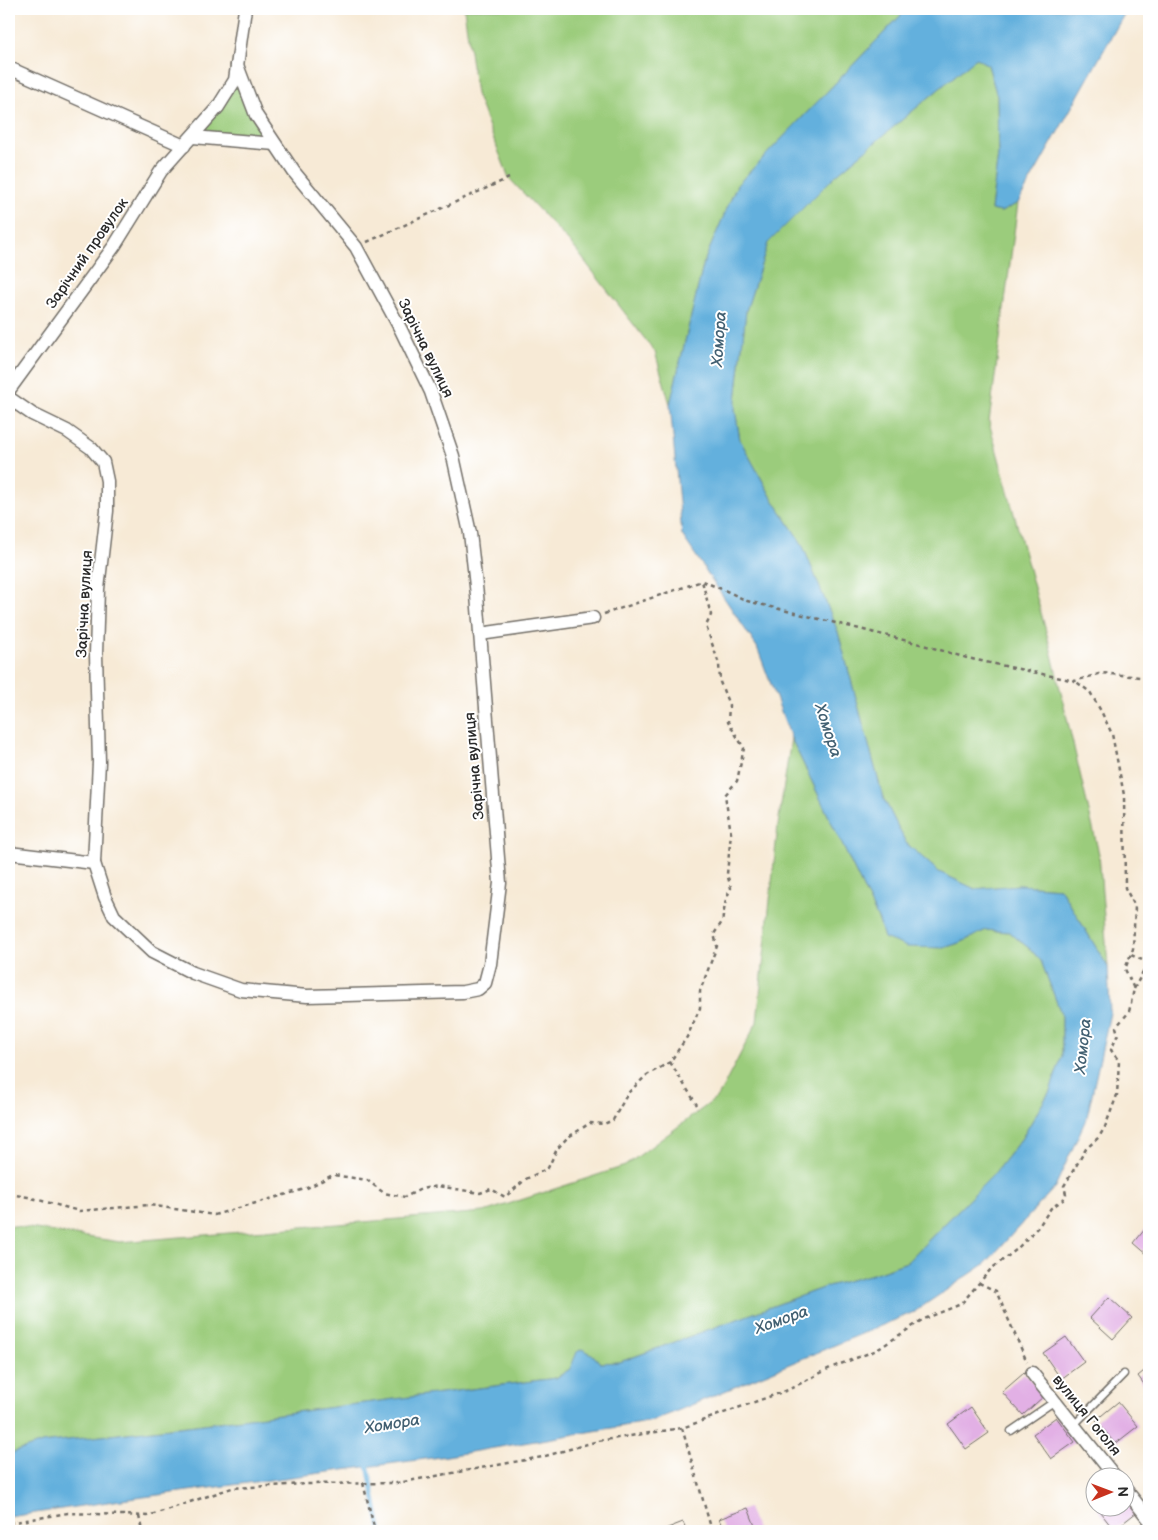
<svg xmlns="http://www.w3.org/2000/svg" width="1158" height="1540" viewBox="0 0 1158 1540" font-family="'Balsamiq Sans',sans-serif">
<rect width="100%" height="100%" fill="#fff"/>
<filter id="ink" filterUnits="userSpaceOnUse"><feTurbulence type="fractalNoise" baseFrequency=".02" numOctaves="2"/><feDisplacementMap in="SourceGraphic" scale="10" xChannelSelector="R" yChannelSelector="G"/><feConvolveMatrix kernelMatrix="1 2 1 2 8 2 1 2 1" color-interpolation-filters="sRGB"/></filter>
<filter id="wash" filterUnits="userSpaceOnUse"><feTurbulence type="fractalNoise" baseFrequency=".0096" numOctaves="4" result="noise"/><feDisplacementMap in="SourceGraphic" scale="20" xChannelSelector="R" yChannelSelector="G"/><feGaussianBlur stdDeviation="1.12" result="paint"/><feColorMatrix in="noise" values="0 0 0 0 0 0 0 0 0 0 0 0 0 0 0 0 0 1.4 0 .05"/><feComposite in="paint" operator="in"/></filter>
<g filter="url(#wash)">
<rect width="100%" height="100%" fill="#f7ead6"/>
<g fill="#9bcc7b" stroke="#637c53">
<polygon points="464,9 907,9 737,185 704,262 670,404 655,352 573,246 509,178 476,94"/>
<polygon points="976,58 988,65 997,96 998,155 991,209 1001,212 1018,203 989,422 1050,646 1099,854 1108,967 1060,888 1019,885 975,889 939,872 906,843 883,797 838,632 802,544 772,498 740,440 735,409 746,311 768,243 836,175"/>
<polygon points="235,80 275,144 193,137"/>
<polygon points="791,738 879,921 884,938 944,948 962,942 986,930 1009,932 1030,949 1041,961 1062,1016 1062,1056 1050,1091 1022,1138 993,1175 907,1262 873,1274 828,1286 620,1362 600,1363 592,1354 574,1361 570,1369 556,1378 196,1425 42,1443 9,1454 9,1225 120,1242 484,1212 625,1166 718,1097 757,1022 778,825"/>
</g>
<polygon fill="#64b0dd" stroke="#486e84" points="907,9 1127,9 1018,203 1001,212 991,210 998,155 997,96 988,65 976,58 836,175 768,243 746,311 735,409 740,440 772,498 802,544 838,632 883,797 906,843 939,872 975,889 1019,885 1060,888 1108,967 1110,1013 1087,1117 1055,1187 985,1264 914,1312 653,1421 447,1456 114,1501 9,1517 9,1454 42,1443 196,1425 556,1378 570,1369 577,1352 582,1349 592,1354 600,1363 620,1362 828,1286 873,1274 907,1262 993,1175 1022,1138 1050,1091 1062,1056 1062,1016 1041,961 1030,949 1009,932 986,930 962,942 944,948 907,947 884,938 879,921 791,738 757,647 682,535 670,404 704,262 737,185"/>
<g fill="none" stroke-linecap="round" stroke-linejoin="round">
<polyline stroke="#64b0dd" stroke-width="4.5" points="367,1462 381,1531"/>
</g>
<g id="blocks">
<g fill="#e2b0e5">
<polygon points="1145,1229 1149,1232 1149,1256 1134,1243"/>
<polygon points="1109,1297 1132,1318 1113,1339 1090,1318"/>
<polygon points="1066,1337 1084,1362 1061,1379 1043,1353"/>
<polygon points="1149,1367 1149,1391 1138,1376"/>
<polygon points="1024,1373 1044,1396 1023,1415 1002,1392"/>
<polygon points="1118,1402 1138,1426 1115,1444 1096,1420"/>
<polygon points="971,1407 989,1433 966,1449 948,1424"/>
<polygon points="1056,1417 1075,1442 1051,1459 1033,1434"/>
<polygon points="1126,1498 1137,1512 1114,1530 1097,1508 1126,1508"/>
<polygon points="748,1508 757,1531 724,1531 719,1519"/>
<polygon points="683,1522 687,1531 660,1531"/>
</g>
</g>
</g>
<g filter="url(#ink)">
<use href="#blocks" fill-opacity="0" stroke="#726e67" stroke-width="1"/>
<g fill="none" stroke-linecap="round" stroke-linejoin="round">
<g stroke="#726e67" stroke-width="9">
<g id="lane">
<polyline points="1074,1425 1124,1374"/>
<polyline points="1011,1431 1055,1401"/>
</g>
</g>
<g stroke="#726e67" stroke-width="15">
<g id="street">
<polyline points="9,68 184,146"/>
<polyline points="193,137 275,144"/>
<polyline points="9,390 115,245 161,171 218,107 235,80 245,9"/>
<polyline points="9,398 32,414 67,431 91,448 103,462 107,481 107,511 98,589 96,654 99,762 94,863 105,897 114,916 152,952 193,973 241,990 307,996 463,992 478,989 485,983 490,964 500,883 477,595 470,533 453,456 431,392 401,330 356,247 294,172 256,115 237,65"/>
<polyline points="480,634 593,618"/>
<polyline points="9,853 94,863"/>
<polyline points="1032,1373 1116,1478"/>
<polyline points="1126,1490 1149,1519"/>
</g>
</g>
<g stroke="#726e67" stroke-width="2.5" stroke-dasharray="4 4" stroke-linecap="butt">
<polyline points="367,242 509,178"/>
<polyline points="604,614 702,581 729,592 747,601 920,644 967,658 1075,681 1102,673 1149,678"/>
<polyline points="1131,955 1149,963"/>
<polyline points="1134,989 1148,962"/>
<polyline points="670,1062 697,1105"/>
<polyline points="9,1194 28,1197 79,1211 149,1205 214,1215 305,1189 333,1175 367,1180 384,1193 405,1197 421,1189 438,1186 480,1193 491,1189 505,1197 526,1179 548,1168 557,1149 567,1138 590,1123 604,1124 613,1120 628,1093 647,1075 670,1062 687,1037 700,1008 700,991 717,946 714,934 722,922 726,899 731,888 727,874 731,833 725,795 737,781 744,748 728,722 729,705 720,682 719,664 706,626 711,615 702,581"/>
<polyline points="979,1283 996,1291 1027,1362"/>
<polyline points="682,1428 712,1531"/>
<polyline points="363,1483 375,1531"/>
<polyline points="139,1516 142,1531"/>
<polyline points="9,1523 68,1513 148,1516 232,1488 307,1484 397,1483 542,1457 598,1441 682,1428 788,1390 830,1368 877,1350 922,1320 961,1304 991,1269 1016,1250 1039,1226 1051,1208 1063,1200 1066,1194 1064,1186 1086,1149 1099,1137 1105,1127 1117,1095 1119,1061 1111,1050 1118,1034 1116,1027 1129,1012 1134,989 1125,969 1133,949 1135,906 1125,888 1124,795 1112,734 1101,711 1090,692 1075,681"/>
</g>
<use href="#lane" stroke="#fff" stroke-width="6"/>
<use href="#street" stroke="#fff" stroke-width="12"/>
</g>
</g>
<g text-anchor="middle" stroke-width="4" stroke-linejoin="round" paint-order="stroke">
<g font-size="15" fill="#2b2b2b" stroke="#fff">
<text transform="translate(87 253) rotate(-55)" y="5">Зарічний провулок</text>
<text transform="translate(426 348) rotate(64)" y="5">Зарічна вулиця</text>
<text transform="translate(84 604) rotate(-87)" y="5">Зарічна вулиця</text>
<text transform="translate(474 766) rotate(-95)" y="5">Зарічна вулиця</text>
<text transform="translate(1087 1415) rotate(51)" y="5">вулиця Гоголя</text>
</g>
<g font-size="16" font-style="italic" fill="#426072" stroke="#fff">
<text transform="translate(718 339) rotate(-86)" y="6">Хомора</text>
<text transform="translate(829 730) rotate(72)" y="6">Хомора</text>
<text transform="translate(1082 1046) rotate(-84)" y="6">Хомора</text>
<text transform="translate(781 1319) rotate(-20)" y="6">Хомора</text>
<text transform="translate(392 1423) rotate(-9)" y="6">Хомора</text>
</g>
</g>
<rect width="1158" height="1540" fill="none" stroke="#fff" stroke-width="30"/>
<g transform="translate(1110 1492) rotate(89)"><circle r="24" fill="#ffffff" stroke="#aaaaaa"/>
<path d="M0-4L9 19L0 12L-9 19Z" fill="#c8321e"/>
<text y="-8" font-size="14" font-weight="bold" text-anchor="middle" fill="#2b2b2b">N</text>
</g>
</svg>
